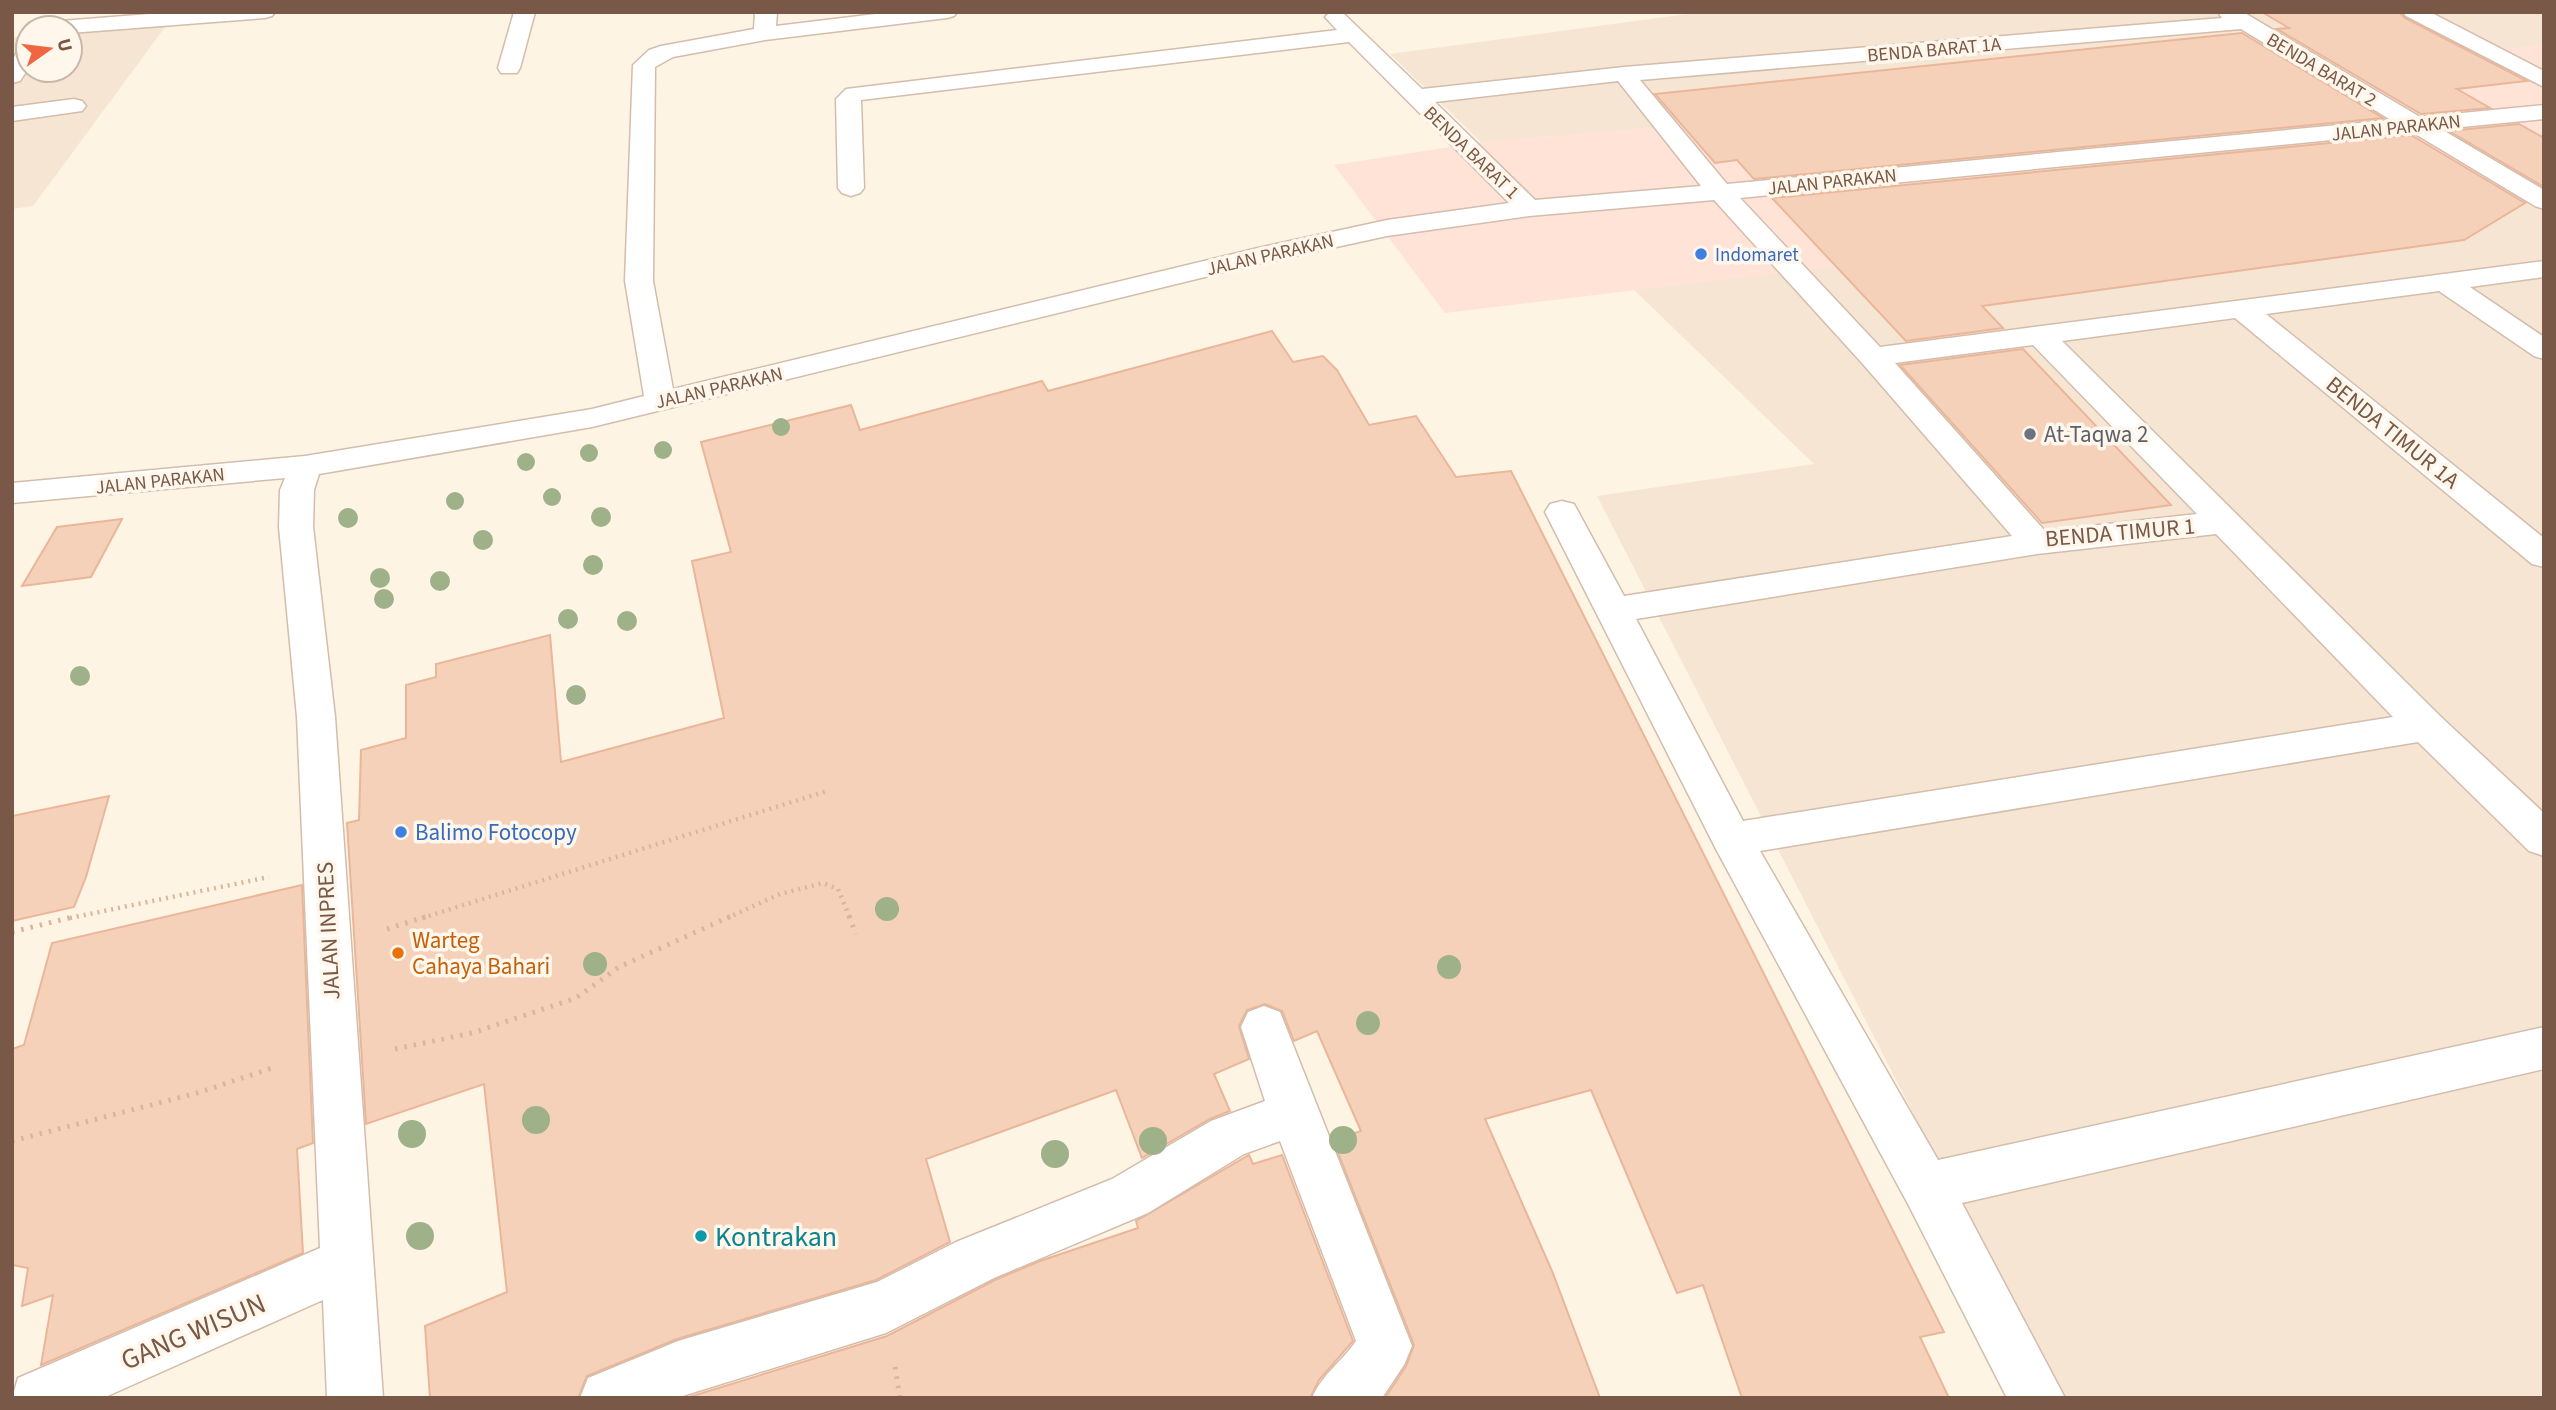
<svg xmlns="http://www.w3.org/2000/svg" width="2556" height="1410" viewBox="0 0 2556 1410" font-family="'Source Sans 3',sans-serif">
<rect width="100%" height="100%" fill="#fef4e4"/>
<g fill="#f6e5d2">
<polygon points="1702,12 2544,12 2544,1398 2059,1398 1597,496 1814,464 1390,54"/>
<polygon points="168,23 33,206 12,209 12,37 28,36 28,70 70,70 70,32"/>
</g>
<polygon fill="#ffe3d7" points="2544,44 2544,182 1445,313 1334,165 1482,142 2341,68"/>
<g fill="#f6d1ba" stroke="#eab699" stroke-width="2">
<polygon points="2262,12 2399,12 2405,18 2527,81 2457,89 2490,108 2421,114 2277,29 2289,28"/>
<polygon points="2242,33 2383,118 1754,179 1737,160 1715,163 1655,94"/>
<polygon points="2519,124 2544,138 2544,187 2449,131"/>
<polygon points="2411,135 2525,203 2464,240 1982,306 2003,328 1906,341 1772,198"/>
<polygon points="1272,331 1293,362 1323,356 1337,370 1369,425 1416,416 1456,477 1511,471 1944,1332 1920,1337 1949,1398 1742,1398 1703,1285 1677,1293 1591,1090 1485,1119 1552,1271 1600,1398 1385,1398 1406,1366 1414,1345 1333,1140 1361,1131 1317,1031 1294,1041 1282,1011 1265,1004 1247,1010 1239,1026 1249,1059 1214,1074 1230,1111 1210,1119 1142,1158 1116,1090 926,1159 950,1242 876,1280 677,1339 587,1376 578,1398 430,1398 425,1326 507,1292 484,1084 366,1124 347,823 359,820 361,750 406,738 406,685 436,677 436,664 550,635 561,762 724,718 692,561 731,552 701,442 851,405 860,430 1042,381 1048,391"/>
<polygon points="2023,349 2171,505 2042,523 1900,365"/>
<polygon points="122,519 91,577 22,586 57,527"/>
<polygon points="109,796 86,877 74,907 12,921 12,816"/>
<polygon points="302,885 313,1143 297,1149 303,1253 41,1365 53,1295 22,1306 28,1268 12,1265 12,1049 24,1045 52,943"/>
<polygon points="1249,1155 1253,1164 1282,1155 1353,1341 1319,1380 1310,1398 686,1398 887,1336 995,1280 1040,1261 1138,1228 1136,1221"/>
</g>
<g fill="none" stroke-linecap="round" stroke-linejoin="round">
<g stroke="#d3bdac" stroke-width="3">
<g id="minor">
<polygon points="175,12 275,12 272,16 265,18 70,33 70,28 37,28 40,23 48,22"/>
<polygon points="514,12 535,12 520,68 517,73 501,73 498,68"/>
<path d="M 755,12 L 777,12 L 776,26 L 892,12 L 957,12 L 954,16 L 947,18 L 765,40 L 673,57 L 655,67 L 653,281 L 673,389 L 1258,248 L 1387,220 L 1509,203 L 1349,42 L 861,100 L 864,188 L 860,193 L 851,196 L 842,193 L 838,188 L 836,99 L 846,89 L 1337,30 L 1325,17 L 1330,12 L 1343,13 L 1422,89 L 1624,67 L 2222,18 L 2218,12 L 2243,12 L 2420,117 L 2544,105 L 2544,119 L 2441,129 L 2544,190 L 2544,209 L 2535,206 L 2412,132 L 1740,198 L 1880,347 L 2544,261 L 2544,277 L 2470,287 L 2544,337 L 2544,359 L 2534,356 L 2439,291 L 2266,314 L 2544,538 L 2544,567 L 2532,564 L 2235,318 L 2062,341 L 2440,716 L 2544,813 L 2544,856 L 2529,851 L 2418,742 L 1760,851 L 1938,1160 L 2544,1027 L 2544,1069 L 1962,1203 L 2065,1398 L 2007,1398 L 1908,1204 L 1717,851 L 1545,512 L 1550,504 L 1562,501 L 1574,504 L 1624,596 L 2012,536 L 1862,363 L 1714,200 L 1529,216 L 1387,236 L 1258,264 L 592,427 L 319,474 L 314,490 L 313,527 L 335,717 L 383,1398 L 327,1398 L 323,1300 L 103,1398 L 12,1398 L 18,1378 L 320,1248 L 297,717 L 279,527 L 280,490 L 285,478 L 12,503 L 12,483 L 305,456 L 592,409 L 644,396 L 625,281 L 633,65 L 649,50 L 661,46 L 754,29 ZM 2241,29 L 2391,120 L 1727,184 L 1640,80 ZM 1618,81 L 1701,186 L 1535,200 L 1435,102 ZM 2033,345 L 2197,514 L 2045,531 L 1895,363 ZM 2216,534 L 2393,717 L 1743,821 L 1636,619 L 2037,554 Z"/>
<polygon points="2403,12 2430,12 2544,71 2544,87 2406,16"/>
<polygon points="28,46 28,69 20,81 12,83 12,60 20,48"/>
<polygon points="74,99 82,101 86,106 82,111 12,121 12,107"/>
<path d="M 1264,1006 L 1280,1012 L 1412,1346 L 1404,1365 L 1382,1398 L 1312,1398 C 1323,1373 1341,1363 1356,1341 L 1280,1141 L 1244,1154 L 1148,1213 L 994,1278 L 886,1333 L 676,1398 L 580,1398 L 588,1378 L 678,1341 L 877,1282 L 956,1242 L 1112,1179 L 1211,1121 L 1265,1101 L 1241,1027 L 1248,1012 Z"/>
</g>
</g>
<g stroke="#dbb49c" stroke-width="4.5" stroke-dasharray="2 5" stroke-linecap="butt">
<polyline points="70,918 269,877"/>
<polyline points="422,918 827,791"/>
<polyline points="727,918 780,894 823,883 838,889 850,918"/>
</g>
<g stroke="#dbb49c" stroke-width="5" stroke-dasharray="2.5 7" stroke-linecap="butt">
<polyline points="849,916 856,934"/>
<polyline points="387,929 428,916"/>
<polyline points="12,932 77,916"/>
<polyline points="395,1049 472,1033 576,998 619,967 731,916"/>
<polyline points="12,1141 197,1093 275,1067"/>
<polyline points="895,1367 900,1398"/>
</g>
<use href="#minor" fill="#fff" fill-rule="evenodd"/>
</g>
<g fill="#9eb188">
<circle cx="781" cy="427" r="9"/>
<circle cx="663" cy="450" r="9"/>
<circle cx="589" cy="453" r="9"/>
<circle cx="526" cy="462" r="9"/>
<circle cx="552" cy="497" r="9"/>
<circle cx="455" cy="501" r="9"/>
<circle cx="601" cy="517" r="10"/>
<circle cx="348" cy="518" r="10"/>
<circle cx="483" cy="540" r="10"/>
<circle cx="593" cy="565" r="10"/>
<circle cx="380" cy="578" r="10"/>
<circle cx="440" cy="581" r="10"/>
<circle cx="384" cy="599" r="10"/>
<circle cx="568" cy="619" r="10"/>
<circle cx="627" cy="621" r="10"/>
<circle cx="80" cy="676" r="10"/>
<circle cx="576" cy="695" r="10"/>
<circle cx="887" cy="909" r="12"/>
<circle cx="595" cy="964" r="12"/>
<circle cx="1449" cy="967" r="12"/>
<circle cx="1368" cy="1023" r="12"/>
<circle cx="536" cy="1120" r="14"/>
<circle cx="412" cy="1134" r="14"/>
<circle cx="1343" cy="1140" r="14"/>
<circle cx="1153" cy="1141" r="14"/>
<circle cx="1055" cy="1154" r="14"/>
<circle cx="420" cy="1236" r="14"/>
</g>
<g fill="#3f7fe0" stroke="#fff7ec" stroke-width="2.5">
<circle cx="1701" cy="254" r="7"/>
<circle cx="401" cy="832" r="7"/>
</g>
<circle fill="#6b7280" stroke="#fff7ec" stroke-width="2.5" cx="2030" cy="434" r="7"/>
<circle fill="#e8710a" stroke="#fff7ec" stroke-width="2.5" cx="398" cy="953" r="7"/>
<circle fill="#0f9aa8" stroke="#fff7ec" stroke-width="2.5" cx="701" cy="1236" r="7"/>
<g text-anchor="middle" stroke-width="7" stroke-linejoin="round" paint-order="stroke">
<g font-size="19" fill="#795847" stroke="#fff7ec">
<text transform="translate(1934 49) rotate(-5)" y="7">BENDA BARAT 1A</text>
<text transform="translate(2322 69) rotate(31)" y="7">BENDA BARAT 2</text>
<text transform="translate(2396 127) rotate(-6)" y="7">JALAN PARAKAN</text>
<text transform="translate(1472 152) rotate(44)" y="7">BENDA BARAT 1</text>
<text transform="translate(1832 181) rotate(-6)" y="7">JALAN PARAKAN</text>
<text transform="translate(1270 254) rotate(-13)" y="7">JALAN PARAKAN</text>
<text transform="translate(719 387) rotate(-13)" y="7">JALAN PARAKAN</text>
<text transform="translate(160 480) rotate(-6)" y="7">JALAN PARAKAN</text>
</g>
<g font-size="19" fill="#366cbe" stroke="#fff7ec" text-anchor="start">
<text x="1715" y="261">Indomaret</text>
</g>
<g font-size="23" fill="#795847" stroke="#fff7ec">
<text transform="translate(2393 432) rotate(39)" y="8">BENDA TIMUR 1A</text>
<text transform="translate(2120 532) rotate(-5)" y="8">BENDA TIMUR 1</text>
<text transform="translate(328 931) rotate(-93)" y="8">JALAN INPRES</text>
</g>
<g font-size="23" fill="#5b616d" stroke="#fff7ec" text-anchor="start">
<text x="2044" y="442">At-Taqwa 2</text>
</g>
<g font-size="23" fill="#366cbe" stroke="#fff7ec" text-anchor="start">
<text x="415" y="840">Balimo Fotocopy</text>
</g>
<g font-size="23" fill="#c56008" stroke="#fff7ec" text-anchor="start">
<text x="412" y="948">Warteg<tspan x="412" dy="26">Cahaya Bahari</tspan></text>
</g>
<g font-size="28" fill="#0d838f" stroke="#fff7ec" text-anchor="start">
<text x="715" y="1246">Kontrakan</text>
</g>
<g font-size="28" fill="#795847" stroke="#fff7ec">
<text transform="translate(193 1331) rotate(-23)" y="10">GANG WISUN</text>
</g>
</g>
<rect width="2556" height="1410" fill="none" stroke="#795847" stroke-width="28"/>
<g transform="translate(49 49) rotate(76)"><circle r="33" fill="#fff7ec" stroke="#c9b7aa" stroke-width="2"/>
<path d="M0-5L12 26L0 18L-12 26Z" fill="#f16540"/>
<text y="-10" font-size="19" font-weight="bold" text-anchor="middle" fill="#795847">U</text>
</g>
</svg>
